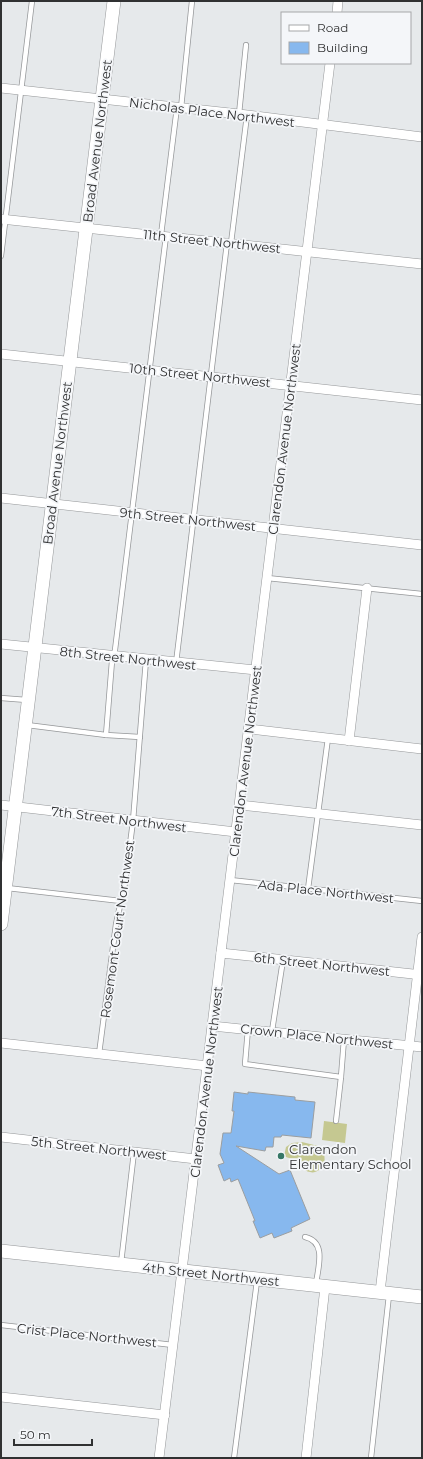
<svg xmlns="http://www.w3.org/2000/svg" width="423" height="1459" viewBox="0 0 423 1459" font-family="Montserrat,sans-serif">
<rect width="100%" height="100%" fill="#e6e9eb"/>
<g fill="#c5c891">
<polygon points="324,1121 347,1124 345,1143 322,1140"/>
<path d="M 302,1142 L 322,1147 C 325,1155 327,1165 319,1170 C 316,1172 313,1173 310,1172 C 303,1171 302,1166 298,1163 C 294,1159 288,1158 284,1156 L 286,1147 L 292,1143 Z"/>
</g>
<polygon fill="#87b8ee" stroke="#9b9ea0" points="234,1092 248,1094 248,1092 295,1097 295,1100 315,1102 311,1138 282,1135 281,1137 274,1137 273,1147 266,1147 265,1151 236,1146 279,1174 290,1170 310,1219 291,1228 292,1231 274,1238 272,1233 260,1238 253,1221 255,1221 238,1179 231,1182 230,1178 224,1181 218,1165 224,1163 220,1154 223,1133 231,1133 234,1111 232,1111"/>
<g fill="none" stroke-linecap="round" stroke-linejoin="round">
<g stroke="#959799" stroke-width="6">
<g id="lane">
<polyline points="181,108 192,1"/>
<polyline points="239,114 246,45"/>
<polyline points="161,235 177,107"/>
<polyline points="231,243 247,115"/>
<polyline points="1,256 32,1"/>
<polyline points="267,578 422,594"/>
<polyline points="176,663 227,243"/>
<polyline points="1,698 27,700"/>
<polyline points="27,725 106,735 140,737"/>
<polyline points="106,735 112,661 115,650 166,236"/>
<polyline points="230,880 422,901"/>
<polyline points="7,888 121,901"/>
<polyline points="308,889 328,738"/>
<polyline points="248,1029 245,1064 341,1077 344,1039"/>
<polyline points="272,1031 283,960"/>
<polyline points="99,1054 116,924 125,883 133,821 146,660"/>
<polyline points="336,1121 341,1077"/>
<path d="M 305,1237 C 327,1242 318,1267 316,1284"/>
<polyline points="121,1263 134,1152"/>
<polyline points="1,1325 173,1345"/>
<polyline points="234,1458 257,1281"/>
<polyline points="371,1458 389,1295"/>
</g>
</g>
<g stroke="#959799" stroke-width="10">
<g id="street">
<polyline points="337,13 338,1"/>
<polyline points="1,88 239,114 422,137"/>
<polyline points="1,219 422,264"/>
<polyline points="1,354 422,400"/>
<polyline points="1,498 422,545"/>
<polyline points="1,644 256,670"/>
<polyline points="249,729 422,749"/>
<polyline points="349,741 367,588"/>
<polyline points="1,805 236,832"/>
<polyline points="240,805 422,825"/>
<polyline points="221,953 422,975"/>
<polyline points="212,1026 422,1047"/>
<polyline points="1,1043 208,1066"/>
<polyline points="1,1137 196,1159"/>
<polyline points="380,1292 422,937"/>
<polyline points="1,1397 165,1415"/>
<polyline points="159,1458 330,63"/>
<polyline points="306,1458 325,1287"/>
</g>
</g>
<g stroke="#959799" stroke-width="14">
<g id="secondary">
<polyline points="1,924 114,1"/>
<polyline points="1,1251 422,1297"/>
</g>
</g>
<use href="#lane" stroke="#fff" stroke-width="4.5"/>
<use href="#street" stroke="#fff" stroke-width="9"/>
<use href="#secondary" stroke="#fff" stroke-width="13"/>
</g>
<circle fill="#367766" stroke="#f4f6f9" stroke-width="1.5" cx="281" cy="1156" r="4"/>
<g text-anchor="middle" stroke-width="3.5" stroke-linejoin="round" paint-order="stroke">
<g font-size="13" fill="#303132" stroke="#f4f6f9">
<text transform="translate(212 112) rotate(7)" y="5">Nicholas Place Northwest</text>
<text transform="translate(97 141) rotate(-83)" y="5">Broad Avenue Northwest</text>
<text transform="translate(212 241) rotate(6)" y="5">11th Street Northwest</text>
<text transform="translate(200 375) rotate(6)" y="5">10th Street Northwest</text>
<text transform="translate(284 439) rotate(-83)" y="5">Clarendon Avenue Northwest</text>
<text transform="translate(57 463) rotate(-83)" y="5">Broad Avenue Northwest</text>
<text transform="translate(188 519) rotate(6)" y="5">9th Street Northwest</text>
<text transform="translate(128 658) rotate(6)" y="5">8th Street Northwest</text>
<text transform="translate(245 761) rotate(-83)" y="5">Clarendon Avenue Northwest</text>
<text transform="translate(119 819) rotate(7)" y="5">7th Street Northwest</text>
<text transform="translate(326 891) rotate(6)" y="5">Ada Place Northwest</text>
<text transform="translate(117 929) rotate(-82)" y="5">Rosemont Court Northwest</text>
<text transform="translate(322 964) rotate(6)" y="5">6th Street Northwest</text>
<text transform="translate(317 1036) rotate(6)" y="5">Crown Place Northwest</text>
<text transform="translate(206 1082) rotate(-83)" y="5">Clarendon Avenue Northwest</text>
<text transform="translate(99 1148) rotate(6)" y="5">5th Street Northwest</text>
<text transform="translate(211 1274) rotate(6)" y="5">4th Street Northwest</text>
<text transform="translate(87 1335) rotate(6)" y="5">Crist Place Northwest</text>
</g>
<g font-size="13" fill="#303132" stroke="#f4f6f9" text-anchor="start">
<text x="289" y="1154">Clarendon<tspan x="289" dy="15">Elementary School</tspan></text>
</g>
</g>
<rect width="423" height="1459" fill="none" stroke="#303132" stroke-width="4"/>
<rect x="281" y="12" width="130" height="52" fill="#f4f6f9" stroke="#a6a7a9"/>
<rect x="289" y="25" width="20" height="6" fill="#ffffff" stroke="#a6a7a9"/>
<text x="317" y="32" font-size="12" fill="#303132">Road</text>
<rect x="289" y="42" width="20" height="12" fill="#87b8ee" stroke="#a6a7a9"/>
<text x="317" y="52" font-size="12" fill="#303132">Building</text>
<path d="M14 1439v6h78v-6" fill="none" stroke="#303132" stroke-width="2"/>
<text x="20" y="1439" font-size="12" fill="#303132" stroke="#f4f6f9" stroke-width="3" paint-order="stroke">50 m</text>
</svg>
